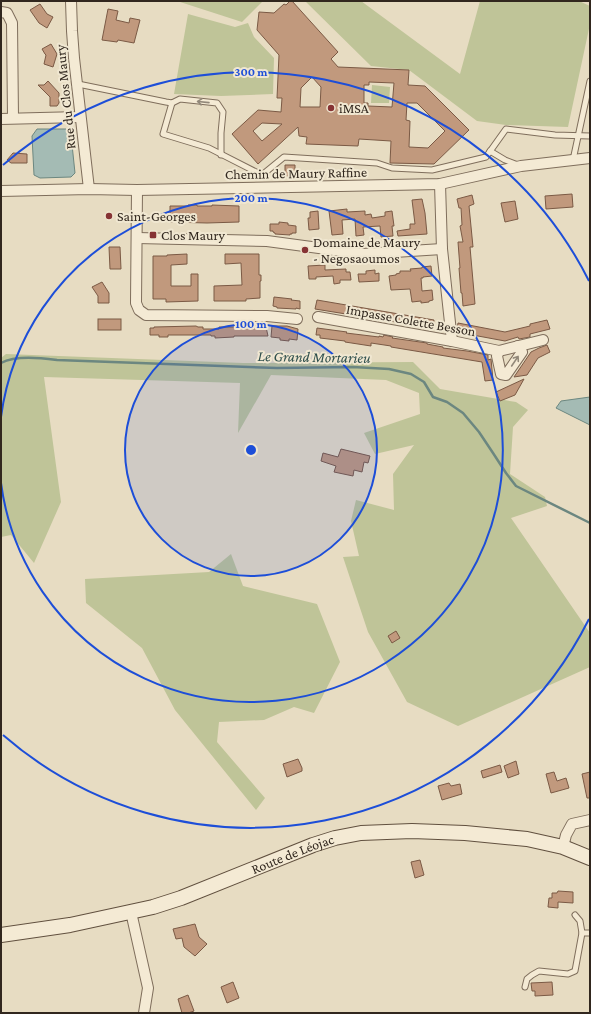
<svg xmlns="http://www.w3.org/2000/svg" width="591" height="1014" viewBox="0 0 591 1014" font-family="'Crimson Pro',serif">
<rect width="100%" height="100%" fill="#e7dcc2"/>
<g fill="#bfc498">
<polygon points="177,1 263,1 242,22"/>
<polygon points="305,1 361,1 460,74 480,1 579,1 590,6 590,24 568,127 506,125 477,121 409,70 371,66"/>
<polygon points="188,14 235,27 248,23 254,37 274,58 273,94 221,96 174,94"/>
<polygon points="372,85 390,87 389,103 371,103"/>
<polygon points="6,354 243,363 413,362 440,389 516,402 528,410 513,427 510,474 545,497 547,506 511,518 590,633 590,667 458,726 407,702 368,632 343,557 359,556 351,521 356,500 394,510 393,474 414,445 375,454 364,433 420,414 419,393 386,380 271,375 238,433 240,383 44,377 61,502 34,563 11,535 1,537 1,358"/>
<polygon points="231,554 243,586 317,604 340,662 314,713 294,707 264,720 219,722 217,742 265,798 256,810 175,710 142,648 86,603 85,579 209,572"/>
</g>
<g fill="#a4bbb4" stroke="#6c8780">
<polygon points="37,129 66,129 71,135 75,173 71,177 40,178 34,175 32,136"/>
<polygon points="590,397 590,425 556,408 561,401"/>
</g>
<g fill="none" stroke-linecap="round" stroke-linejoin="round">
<path stroke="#6c8780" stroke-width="2.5" d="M 1,363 C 16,355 41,358 57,360 L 277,368 L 353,367 L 389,369 L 411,374 L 424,382 L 433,397 L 447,402 L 463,413 L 479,432 L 493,453 L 506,473 L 516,486 L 590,523"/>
</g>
<g fill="#c1997d" stroke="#7b5a45" fill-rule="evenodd">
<path d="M 290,1 L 292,1 L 338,52 L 331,59 L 338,67 L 409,70 L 408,85 L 425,86 L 469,130 L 434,164 L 390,163 L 391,141 L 359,139 L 358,146 L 306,144 L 307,137 L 299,136 L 298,127 L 258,164 L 232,134 L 258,110 L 281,112 L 282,98 L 277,98 L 279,55 L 257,30 L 259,12 L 274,13 L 284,4 L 286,5 ZM 312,77 L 321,87 L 320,107 L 300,107 L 301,88 ZM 369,82 L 394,83 L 392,107 L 368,106 L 368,103 L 364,103 L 364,85 L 369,85 ZM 407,103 L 417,103 L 445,131 L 428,148 L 409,147 L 410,121 L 406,120 ZM 262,123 L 282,124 L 262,141 L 253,131 Z"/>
<polygon points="40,4 47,14 53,17 47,28 39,23 30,10"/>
<polygon points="108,9 118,11 116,20 129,23 130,18 140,20 134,43 118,40 117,42 102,40"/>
<polygon points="51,44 57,54 53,67 44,64 46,55 45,54 42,49"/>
<polygon points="48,81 59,93 59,103 57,106 50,106 50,97 38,85 44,85"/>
<polygon points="13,153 27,154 27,163 11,163 7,160"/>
<polygon points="285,165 295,165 295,177 285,176"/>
<polygon points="572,194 573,207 546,209 545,196"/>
<polygon points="472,195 474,204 469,206 473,247 470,247 475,304 463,306 462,293 461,293 459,268 460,268 458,242 463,242 460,226 462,225 461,208 459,208 457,199"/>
<polygon points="422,199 425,213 427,234 398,236 397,231 410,229 410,224 415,224 412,200"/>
<polygon points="515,201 518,219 505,222 501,203"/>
<polygon points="188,205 197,205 197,206 212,206 212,205 239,206 239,222 207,223 170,222 170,206 188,206"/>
<polygon points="347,209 347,212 365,211 365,215 371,214 372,218 385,216 385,212 392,211 394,226 392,226 393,236 381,237 380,226 363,227 364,235 356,236 355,219 342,220 343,234 332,235 329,211"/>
<polygon points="318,211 319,229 309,230 308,218 310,218 310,212"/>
<polygon points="279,222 288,223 288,225 296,226 296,233 292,233 292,234 290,234 290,235 275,234 275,233 273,232 273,231 270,231 270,224 279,224"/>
<polygon points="109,247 120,247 121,269 110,269"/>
<polygon points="187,254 187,264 171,265 171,286 191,286 191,274 198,274 198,301 166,302 166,299 153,299 153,256 167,256 167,255"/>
<polygon points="225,254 259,254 259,275 261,275 261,281 260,281 260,298 246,299 246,301 214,301 214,286 242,285 241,263 225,264"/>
<polygon points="325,265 325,270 346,269 346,272 350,272 351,280 340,280 340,283 334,284 333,276 316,277 316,279 309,279 308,266"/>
<polygon points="431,266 432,276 423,277 423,278 421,278 422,291 432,290 433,300 429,301 429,302 421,303 421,301 412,302 410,289 391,290 389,276 396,275 396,274 400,273 400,271 411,271 410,269 422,268 422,267"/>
<polygon points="375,270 375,274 379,273 379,281 359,282 358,274 366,274 366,271"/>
<polygon points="102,282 109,293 109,303 98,303 98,296 92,287"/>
<polygon points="274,297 292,299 291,300 300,301 300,309 296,308 296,309 277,308 277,307 273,306"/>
<polygon points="317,300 434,320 433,328 315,309"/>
<rect x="98" y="319" width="23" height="11"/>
<polygon points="547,320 550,329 530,334 530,337 519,339 518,337 505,341 478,336 461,334 461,332 458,331 457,330 458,323 505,332 530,326 530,324"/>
<polygon points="240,325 258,325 260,327 266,327 268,336 234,336 234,337 215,338 215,336 211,336 211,335 168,335 168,337 159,337 159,335 150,335 150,328 154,328 154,327 196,326 198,327 203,327 203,329 219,329 219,327 243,327"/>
<polygon points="272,326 287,326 298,329 297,340 289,339 289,341 280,340 280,338 271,337"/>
<polygon points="317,328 347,332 346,333 379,337 379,336 383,337 384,335 393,337 392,338 427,343 427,344 443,347 443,348 467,351 488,355 488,360 491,359 493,380 485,381 482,362 391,347 391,346 371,343 371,346 345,342 345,341 320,338 320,335 316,335"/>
<polygon points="547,345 550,352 538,358 527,375 514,377 531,352 539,348"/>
<polygon points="524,379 515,395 500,401 496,392"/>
<polygon points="341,449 370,456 368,463 364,462 362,472 354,470 353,476 334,472 336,466 321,461 323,453 338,457"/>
<polygon points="396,631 400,638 392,643 388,636"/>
<polygon points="298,759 302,768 302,771 287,777 283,764"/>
<polygon points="516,761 519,774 508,778 504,766"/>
<polygon points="500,765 502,772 483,778 481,771"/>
<polygon points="554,772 557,781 566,778 569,788 551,793 546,774"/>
<polygon points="590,772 590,798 587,798 582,774"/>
<polygon points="449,783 451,786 460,784 462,794 442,800 438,786"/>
<polygon points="420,860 424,875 415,878 411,862"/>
<polygon points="558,891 573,892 573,903 558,902 558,908 548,907 549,898 552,898 552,893 557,893"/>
<polygon points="195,924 199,937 207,944 195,956 184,947 182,938 176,939 173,929"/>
<polygon points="233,982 239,998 227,1003 221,987"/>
<polygon points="552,982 553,995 535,996 535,991 532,991 531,983"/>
<polygon points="188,995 194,1011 188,1013 182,1013 178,999"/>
</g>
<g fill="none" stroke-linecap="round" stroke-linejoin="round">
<g stroke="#7f6e5c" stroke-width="7">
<g id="lane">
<polyline points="78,84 166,102 172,103 180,99 217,103 223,112 221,133 221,155"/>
<polyline points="172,103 163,134 209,148 262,175 284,157 377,163 392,168 432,170 486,157 506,129 555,135 590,136"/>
<polyline points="490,151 505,160 518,165"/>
<polyline points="573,160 590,81"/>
<polyline points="575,915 580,921 582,933"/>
<polyline points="525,987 527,979 532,975 539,971 568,974 575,971 582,933 590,933"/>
</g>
</g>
<g stroke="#7f6e5c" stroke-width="12">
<g id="street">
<polyline points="71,1 72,31 74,58 89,189"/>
<polyline points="1,12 7,13 12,23 13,118"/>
<polyline points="1,119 80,117"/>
<polyline points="440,184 442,249 452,341"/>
<polyline points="137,190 136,303 139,310 146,315 267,316 297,319"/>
<polyline points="1,191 89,189 137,190 440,184 521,166 590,158"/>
<polyline points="137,238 267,241 363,254 442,249"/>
<polyline points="318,317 452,341 499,351 543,340"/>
<polyline points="499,351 497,356 501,374 506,375 522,352 518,346"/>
<polyline points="563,847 566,835 572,824 590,820"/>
<polyline points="131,912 148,988 144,1013"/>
</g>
</g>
<g stroke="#61503f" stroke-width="16">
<g id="secondary">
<path id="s1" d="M 1,935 L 70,925 L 153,907 L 181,898 L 313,845 L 335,838 L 361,833 L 412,831 L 465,833 L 527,839 L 563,847 L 590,858"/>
</g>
</g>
<use href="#lane" stroke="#f4ead4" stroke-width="5"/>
<use href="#street" stroke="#f4ead4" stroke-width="10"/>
<use href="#secondary" stroke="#f4ead4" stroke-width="14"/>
</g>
<defs><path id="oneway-shaft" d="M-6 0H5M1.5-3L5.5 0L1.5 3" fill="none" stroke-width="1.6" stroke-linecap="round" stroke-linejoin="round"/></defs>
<g stroke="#928879">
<use href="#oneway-shaft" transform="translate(203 102) rotate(-174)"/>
<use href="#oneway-shaft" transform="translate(515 361) rotate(-56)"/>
</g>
<circle cx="251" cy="450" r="126" fill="#1d4ed8" fill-opacity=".12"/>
<g fill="none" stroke="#1d4ed8" stroke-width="2">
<circle cx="251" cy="450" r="126"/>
<path d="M1 417A252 252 0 1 1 1 483"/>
<path d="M589 619A378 378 0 0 1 3 735M3 165A378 378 0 0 1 589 281"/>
</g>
<g fill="#863334" stroke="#f0e7d1" stroke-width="1.5">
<circle cx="331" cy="108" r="4"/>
<circle cx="109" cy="216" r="4"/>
<rect x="149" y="231" width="8" height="8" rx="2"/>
<circle cx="305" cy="250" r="4"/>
</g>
<g text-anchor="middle" stroke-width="4" stroke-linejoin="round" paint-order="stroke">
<g font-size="14" fill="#31271e" stroke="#f0e7d1">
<text transform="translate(65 97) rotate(-96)" y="5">Rue du Clos Maury</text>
<text transform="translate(296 173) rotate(-1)" y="5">Chemin de Maury Raffine</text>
<text transform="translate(411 320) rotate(10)" y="5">Impasse Colette Besson</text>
<text dy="5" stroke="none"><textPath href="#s1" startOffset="304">Route de Léojac</textPath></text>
</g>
<g font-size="14" fill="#31271e" stroke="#f0e7d1" text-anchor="start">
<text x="339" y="113">iMSA</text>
<text x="117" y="221">Saint-Georges</text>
<text x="161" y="240">Clos Maury</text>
<text x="313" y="247">Domaine de Maury<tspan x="313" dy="16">- Negosaoumos</tspan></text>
</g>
<g font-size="15" font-style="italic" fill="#2f4f4c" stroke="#f0e7d1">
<text transform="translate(314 357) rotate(1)" y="5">Le Grand Mortarieu</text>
</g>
</g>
<circle cx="251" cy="450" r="6" fill="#1d4ed8" stroke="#f0e7d1" stroke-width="2"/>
<g font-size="12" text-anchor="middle" font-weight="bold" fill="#1d4ed8" stroke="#f0e7d1" stroke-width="4" stroke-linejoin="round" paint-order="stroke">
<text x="251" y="76">300 m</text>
<text x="251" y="202">200 m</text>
<text x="251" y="328">100 m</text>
</g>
<rect width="591" height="1014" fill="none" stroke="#31271e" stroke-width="4"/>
</svg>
